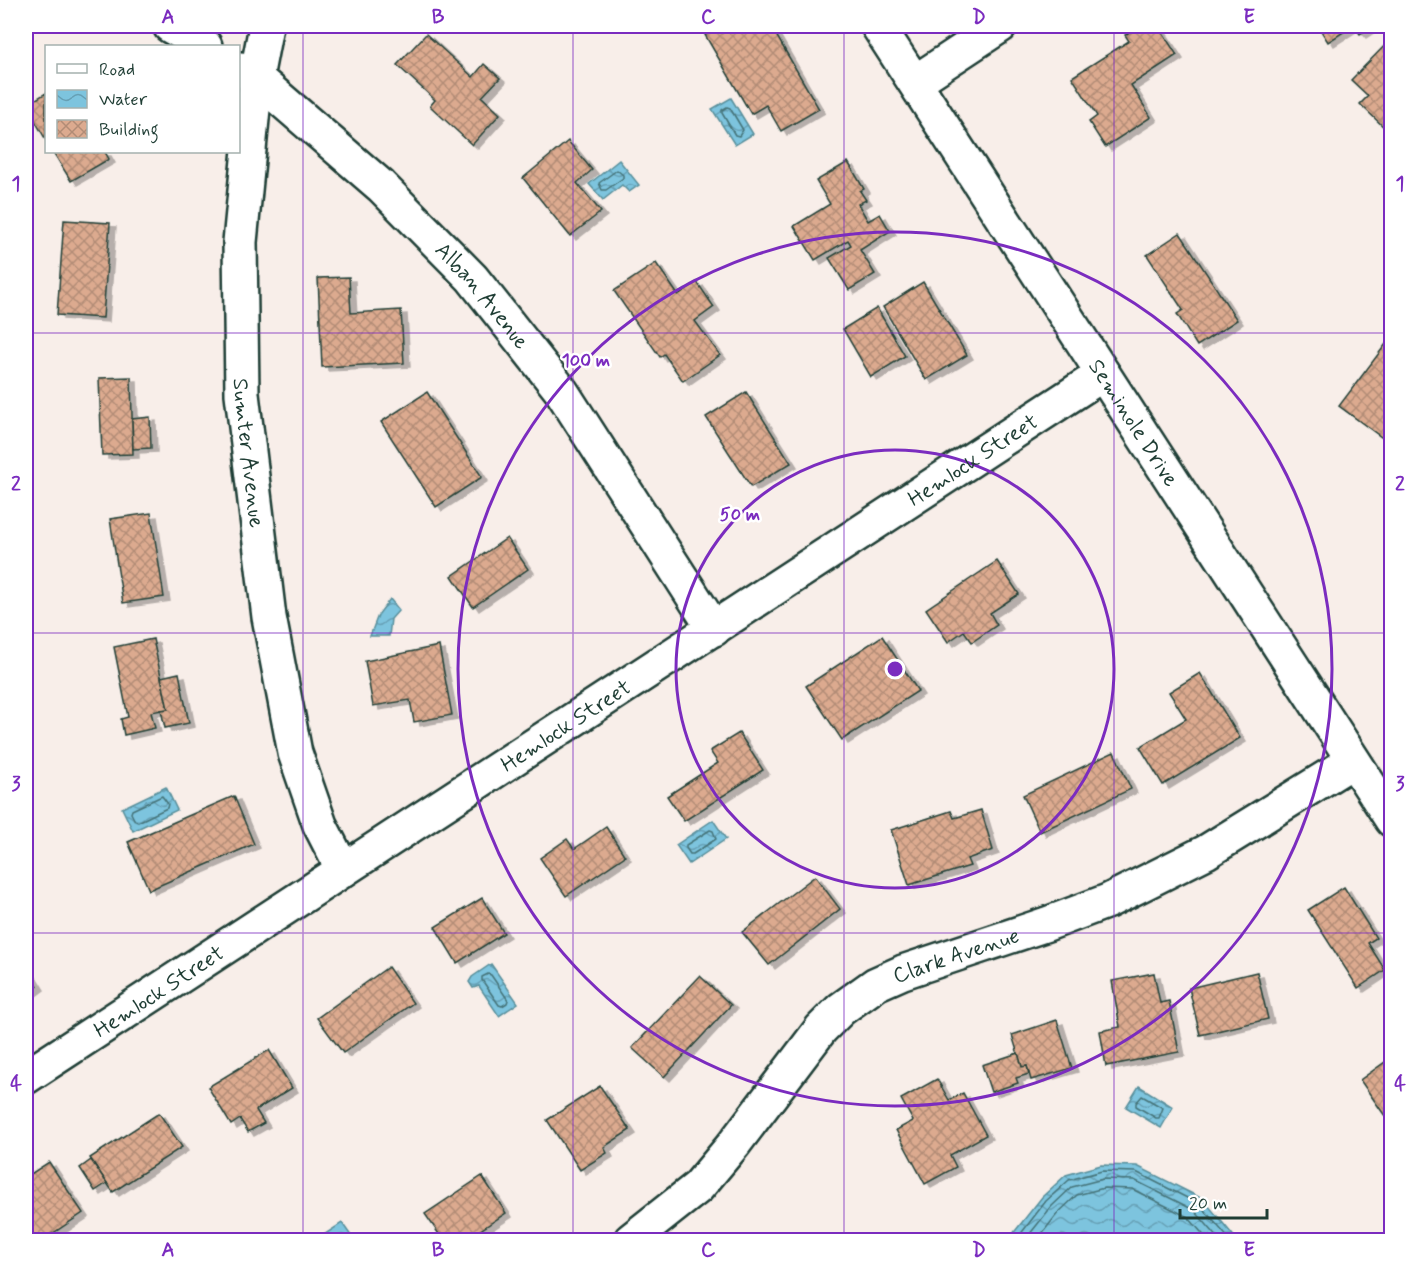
<svg xmlns="http://www.w3.org/2000/svg" width="1417" height="1266" viewBox="0 0 1417 1266" font-family="Mynerve,sans-serif">
<defs>
<pattern id="water-waves" width="16" height="10" patternUnits="userSpaceOnUse" patternTransform="scale(1.5)"><rect width="16" height="10" fill="#7dc4de"/><path d="M0 5q4-4 8 0t8 0" fill="none" stroke="#66a0b5"/></pattern>
<pattern id="building-cross-hatch" width="8" height="8" patternUnits="userSpaceOnUse" patternTransform="scale(1.5)"><rect width="8" height="8" fill="#dcaa8f"/><path d="M0 0l8 8M0 8l8-8" fill="none" stroke="#b28c76"/></pattern>
<filter id="shadow"><feDropShadow dx="6" dy="4" stdDeviation="0" flood-color="#0004"/></filter>
</defs>
<rect width="100%" height="100%" fill="#f8eee9"/>
<filter id="ink" filterUnits="userSpaceOnUse"><feTurbulence type="fractalNoise" baseFrequency=".0167" numOctaves="2"/><feDisplacementMap in="SourceGraphic" scale="12" xChannelSelector="R" yChannelSelector="G"/><feConvolveMatrix kernelMatrix="1 2 1 2 8 2 1 2 1" color-interpolation-filters="sRGB"/></filter>
<g filter="url(#ink)">
<g fill="url(#water-waves)" stroke="#578e9a" stroke-width="1.5">
<polygon points="731,98 753,134 735,145 712,109"/>
<polygon points="619,160 639,185 629,192 622,185 603,200 589,184"/>
<polygon points="390,599 399,610 391,619 389,636 370,636 378,615"/>
<polygon points="166,787 177,810 133,831 122,808"/>
<polygon points="713,820 726,839 689,864 676,845"/>
<polygon points="491,964 518,1003 499,1016 479,986 473,988 469,982 472,977"/>
<polygon points="1139,1086 1173,1107 1161,1128 1126,1107"/>
<polygon points="1101,1165 1137,1166 1203,1199 1237,1240 1008,1240 1042,1197 1066,1175"/>
<polygon points="342,1223 354,1240 316,1240"/>
</g>
<g fill="none" stroke-linecap="round" stroke-linejoin="round">
<g stroke="#457378" stroke-width="1.5">
<polygon points="727,107 730,108 743,130 739,136 735,135 722,113 722,110"/>
<polygon points="617,170 623,175 623,178 606,190 602,190 599,183"/>
<polygon points="162,796 168,804 167,808 138,822 135,821 131,813 132,810"/>
<polygon points="710,830 713,831 716,839 693,854 690,854 686,848 686,845"/>
<polygon points="488,974 491,975 508,1000 507,1003 502,1006 499,1005 482,980 482,977"/>
<polygon points="1142,1096 1163,1108 1159,1118 1156,1118 1136,1106 1136,1103"/>
<polyline points="1016,1240 1046,1201 1069,1180 1102,1171 1136,1172 1199,1204 1230,1240"/>
<polyline points="1025,1240 1052,1206 1072,1187 1103,1179 1134,1180 1194,1210 1220,1240"/>
<polyline points="1037,1240 1058,1213 1077,1195 1104,1188 1132,1189 1188,1217 1208,1240"/>
</g>
</g>
<g fill="url(#building-cross-hatch)" stroke="#1f3d34" stroke-width="1.5" filter="url(#shadow)">
<polygon points="721,26 771,26 819,109 781,131 766,105 751,114 705,35"/>
<polygon points="1139,26 1158,26 1177,55 1131,85 1151,117 1105,147 1089,122 1097,116 1072,77 1129,41 1125,35"/>
<polygon points="1318,26 1353,26 1328,42"/>
<polygon points="1354,26 1372,26 1360,34"/>
<polygon points="426,34 473,77 484,64 500,78 482,97 500,114 472,145 430,106 435,100 397,65"/>
<polygon points="1392,38 1392,135 1360,104 1368,96 1351,80"/>
<polygon points="46,93 46,140 26,105"/>
<polygon points="568,141 592,170 577,183 601,212 570,236 523,178"/>
<polygon points="53,152 105,152 109,159 71,181"/>
<polygon points="848,162 864,189 860,191 866,200 858,204 868,221 880,214 890,231 860,250 875,274 849,290 829,258 851,245 848,240 815,260 794,226 830,204 816,181"/>
<polygon points="64,220 110,223 103,318 57,315"/>
<polygon points="1180,233 1237,320 1197,346 1177,314 1183,310 1147,255"/>
<polygon points="656,263 678,295 697,282 714,307 695,321 720,355 683,381 664,354 660,357 614,291"/>
<polygon points="349,277 351,313 401,310 404,363 322,367 318,278"/>
<polygon points="923,282 967,355 926,380 883,307"/>
<polygon points="877,308 905,356 871,377 843,329"/>
<polygon points="1392,336 1392,445 1339,406"/>
<polygon points="131,377 133,454 102,455 99,378"/>
<polygon points="427,392 482,477 436,507 381,422"/>
<polygon points="746,392 791,463 751,487 706,417"/>
<polygon points="150,417 151,448 133,449 132,419"/>
<polygon points="151,513 164,597 123,603 110,519"/>
<polygon points="507,538 528,569 473,607 452,576"/>
<polygon points="997,561 1019,594 990,613 997,625 972,642 964,631 948,642 926,609"/>
<polygon points="882,636 918,691 842,740 806,686"/>
<polygon points="153,639 168,709 151,712 155,728 124,735 121,719 128,717 114,647"/>
<polygon points="439,646 452,715 414,722 410,700 373,706 365,661"/>
<polygon points="179,673 189,723 165,728 161,710 168,709 161,677"/>
<polygon points="1200,673 1240,738 1163,785 1140,747 1186,719 1169,692"/>
<polygon points="739,733 763,770 684,821 667,796 718,763 710,751"/>
<polygon points="1114,752 1131,789 1040,832 1023,795"/>
<polygon points="234,796 254,844 149,890 128,842"/>
<polygon points="981,810 993,850 967,859 970,866 909,885 891,830 951,811 954,818"/>
<polygon points="606,827 625,856 566,896 540,858 567,839 574,849"/>
<polygon points="815,876 840,909 769,965 742,932"/>
<polygon points="1344,887 1376,938 1368,943 1385,970 1358,988 1308,910"/>
<polygon points="482,898 504,933 457,963 435,927"/>
<polygon points="26,967 38,986 26,995"/>
<polygon points="388,967 413,1003 343,1053 317,1018"/>
<polygon points="1257,972 1268,1019 1200,1035 1189,988"/>
<polygon points="1154,973 1160,1003 1169,1001 1179,1052 1106,1066 1100,1031 1120,1027 1112,981"/>
<polygon points="700,976 731,1005 664,1077 632,1048"/>
<polygon points="1057,1020 1072,1068 1031,1080 1027,1066 1022,1067 1012,1035"/>
<polygon points="269,1050 292,1088 256,1110 264,1123 248,1132 240,1119 231,1125 208,1087"/>
<polygon points="1018,1053 1022,1067 1027,1066 1029,1074 1016,1078 1018,1083 991,1092 982,1065"/>
<polygon points="1392,1057 1392,1126 1360,1080"/>
<polygon points="937,1079 949,1100 963,1093 986,1135 950,1155 956,1167 925,1184 896,1130 913,1121 901,1099"/>
<polygon points="600,1086 630,1130 604,1147 607,1153 580,1170 547,1120"/>
<polygon points="159,1113 182,1147 113,1192 90,1158"/>
<polygon points="91,1160 107,1183 95,1191 80,1168"/>
<polygon points="49,1162 83,1213 43,1240 26,1240 26,1177"/>
<polygon points="482,1176 506,1213 479,1231 485,1240 443,1240 425,1214"/>
</g>
<g fill="none" stroke-linecap="round" stroke-linejoin="round">
<g stroke="#1f3d34" stroke-width="38">
<g id="minor">
<polyline points="170,26 205,46"/>
<path id="s1" d="M 266,26 L 256,78 L 240,242 L 242,394 L 269,617 L 295,753 L 320,825 L 343,870"/>
<path id="s2" d="M 878,26 L 1392,820"/>
<path id="s3" d="M 241,69 L 256,78 L 381,186 L 472,278 L 562,392 L 714,629"/>
<polyline points="915,82 1000,26"/>
<path id="s4" d="M 26,1077 L 1103,374"/>
<path id="s5" d="M 631,1240 L 698,1187 L 734,1144 L 821,1029 L 841,1009 L 876,984 L 903,972 L 1047,924 L 1108,901 L 1206,852 L 1353,761"/>
</g>
</g>
<use href="#minor" stroke="#fff" stroke-width="33"/>
</g>
</g>
<path fill="none" stroke="#7b2cbf" stroke-width="1.5" stroke-opacity="0.55" d="M 303,26 L 303,1240M 573,26 L 573,1240M 844,26 L 844,1240M 1114,26 L 1114,1240M 26,333 L 1392,333M 26,633 L 1392,633M 26,933 L 1392,933"/>
<g fill="none" stroke="#7b2cbf" stroke-width="3">
<circle cx="895" cy="669" r="219"/>
<circle cx="895" cy="669" r="437"/>
</g>
<g text-anchor="middle" stroke-width="5" stroke-linejoin="round" paint-order="stroke">
<g font-size="22" fill="#1f3d34" stroke="#fff">
<text dy="8" stroke="none"><textPath href="#s3" startOffset="332">Alban Avenue</textPath></text>
<text dy="8" stroke="none"><textPath href="#s2" startOffset="472">Seminole Drive</textPath></text>
<text dy="8" stroke="none"><textPath href="#s1" startOffset="429">Sumter Avenue</textPath></text>
<text dy="8" stroke="none"><textPath href="#s4" startOffset="1130">Hemlock Street</textPath></text>
<text dy="8" stroke="none"><textPath href="#s4" startOffset="644">Hemlock Street</textPath></text>
<text dy="8" stroke="none"><textPath href="#s5" startOffset="442">Clark Avenue</textPath></text>
<text dy="8" stroke="none"><textPath href="#s4" startOffset="158">Hemlock Street</textPath></text>
</g>
</g>
<circle cx="895" cy="669" r="9" fill="#7b2cbf" stroke="#fff" stroke-width="3"/>
<g font-size="18" text-anchor="middle" font-weight="bold" fill="#7b2cbf" stroke="#fff" stroke-width="5" stroke-linejoin="round" paint-order="stroke">
<text x="586" y="366">100 m</text>
<text x="740" y="520">50 m</text>
</g>
<rect width="1417" height="1266" fill="none" stroke="#fff" stroke-width="66"/>
<rect x="45" y="45" width="195" height="108" fill="#ffffff" stroke="#a5b1ae" stroke-width="1.5"/>
<rect x="57" y="64" width="30" height="9" fill="#ffffff" stroke="#a5b1ae" stroke-width="1.5"/>
<text x="99" y="75" font-size="18" fill="#1f3d34">Road</text>
<rect x="57" y="90" width="30" height="18" fill="url(#water-waves)" stroke="#a5b1ae" stroke-width="1.5"/>
<text x="99" y="105" font-size="18" fill="#1f3d34">Water</text>
<rect x="57" y="120" width="30" height="18" fill="url(#building-cross-hatch)" stroke="#a5b1ae" stroke-width="1.5"/>
<text x="99" y="135" font-size="18" fill="#1f3d34">Building</text>
<path d="M1180 1209v9h87v-9" fill="none" stroke="#1f3d34" stroke-width="3"/>
<text x="1189" y="1209" font-size="18" fill="#1f3d34" stroke="#ffffff" stroke-width="4.5" paint-order="stroke">20 m</text>
<rect x="33" y="33" width="1351" height="1200" fill="none" stroke="#7b2cbf" stroke-width="2"/>
<g font-size="20" text-anchor="middle" font-weight="bold" fill="#7b2cbf">
<text x="168" y="23">A</text>
<text x="438" y="23">B</text>
<text x="708" y="23">C</text>
<text x="979" y="23">D</text>
<text x="1249" y="23">E</text>
<text x="16" y="190">1</text>
<text x="1400" y="190">1</text>
<text x="16" y="490">2</text>
<text x="1400" y="490">2</text>
<text x="16" y="790">3</text>
<text x="1400" y="790">3</text>
<text x="16" y="1090">4</text>
<text x="1400" y="1090">4</text>
<text x="168" y="1256">A</text>
<text x="438" y="1256">B</text>
<text x="708" y="1256">C</text>
<text x="979" y="1256">D</text>
<text x="1249" y="1256">E</text>
</g>
</svg>
